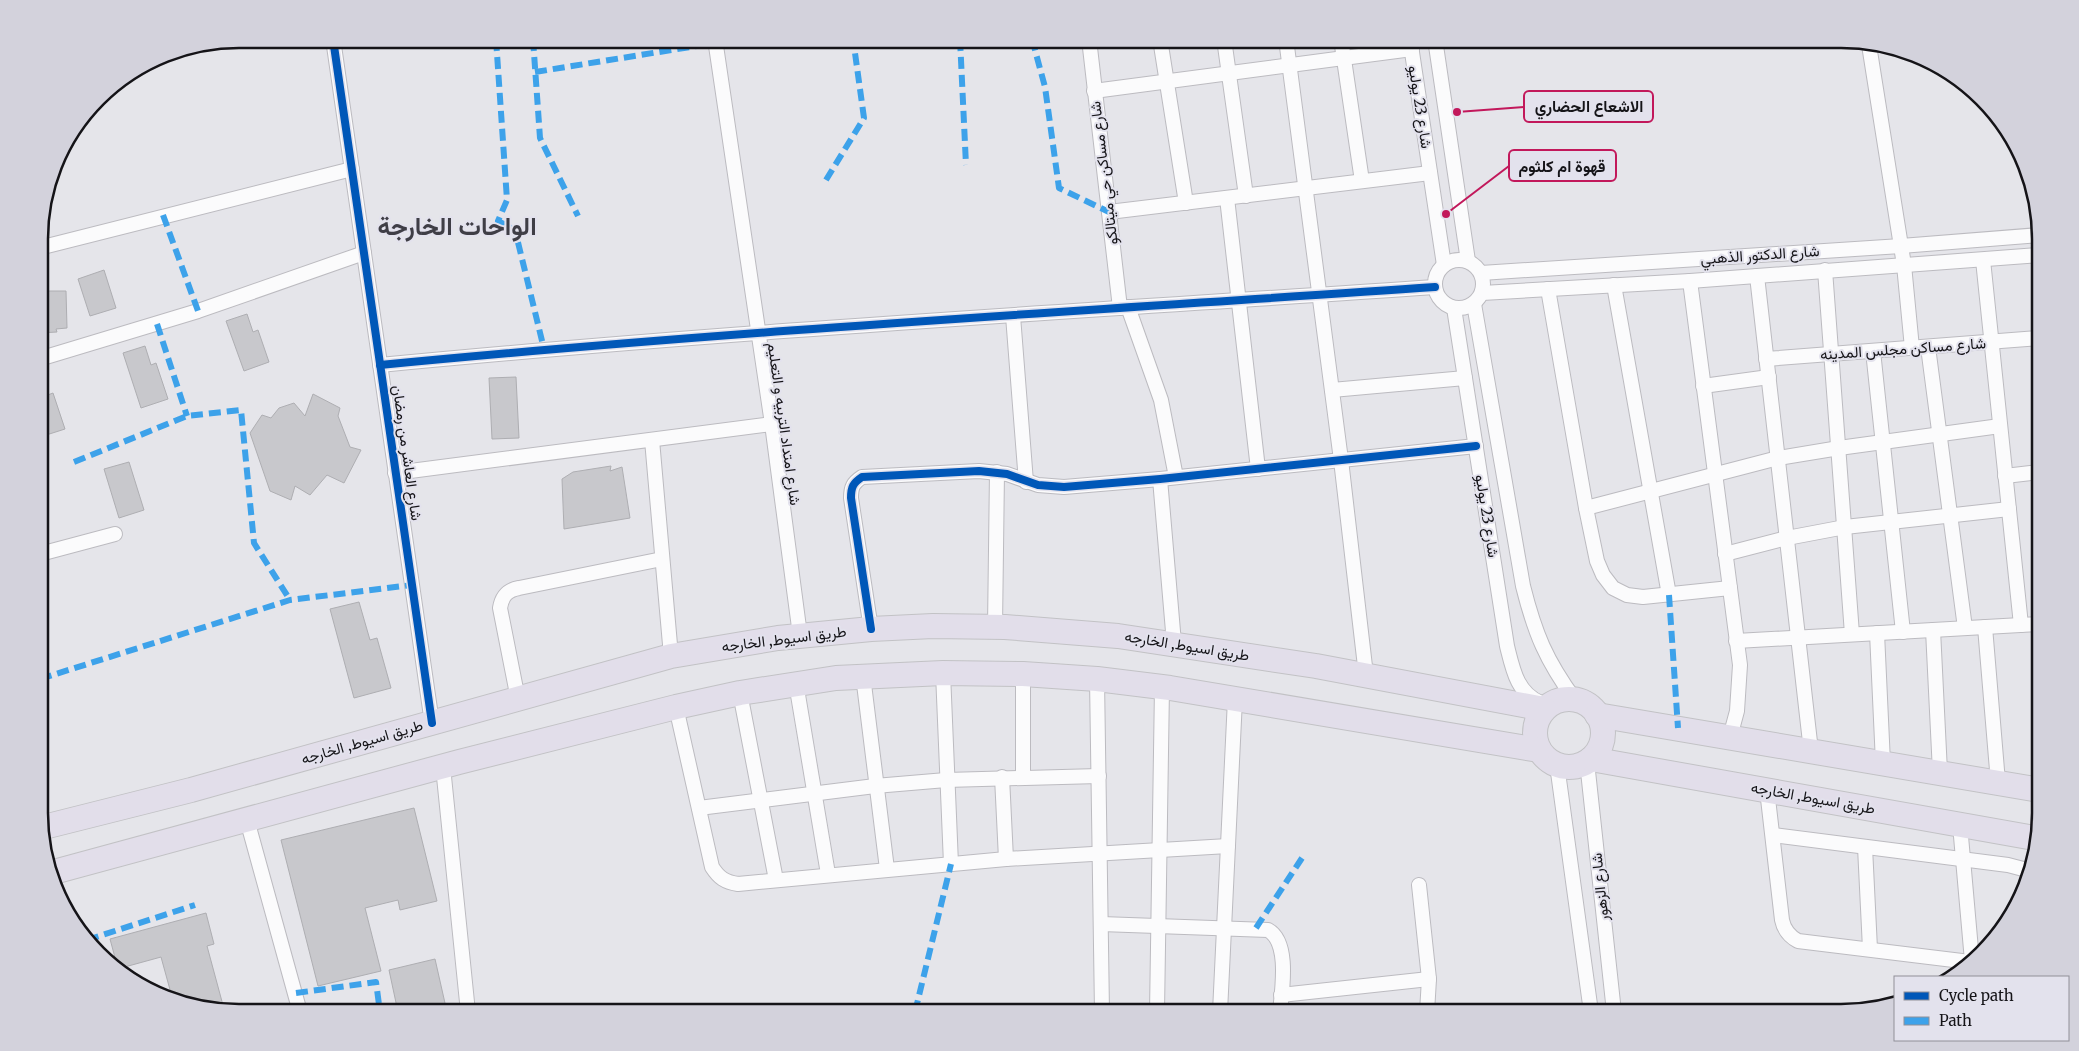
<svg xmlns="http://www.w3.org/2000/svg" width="2079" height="1051" viewBox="0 0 2079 1051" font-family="Merriweather,Vazirmatn,serif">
<rect width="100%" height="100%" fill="#e5e5ea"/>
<g fill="#c8c8cc" stroke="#aeaeb2">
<polygon points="104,270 116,308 90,316 78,279"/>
<polygon points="39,291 66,291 67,328 56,329 57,332 39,333"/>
<polygon points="247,314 253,332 258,330 269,362 244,371 226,321"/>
<polygon points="145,346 151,365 156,363 168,399 141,408 123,353"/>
<polygon points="516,377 519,438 492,439 489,378"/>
<polygon points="53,393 65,429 40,437 40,398"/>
<polygon points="313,394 340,408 338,416 350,447 361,450 344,483 327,475 310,495 295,486 291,500 270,491 250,433 262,415 271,418 279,408 294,403 305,416"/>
<polygon points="129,462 144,510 119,518 104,469"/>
<polygon points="611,466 610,471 622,467 630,518 564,529 562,479 573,472"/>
<polygon points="359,602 370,640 377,638 391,688 354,698 330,609"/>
<polygon points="414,808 437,901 400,910 398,900 365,908 381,971 318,986 281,840"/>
<polygon points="206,913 214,944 207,946 224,1009 172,997 161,957 121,968 117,965 110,939"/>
<polygon points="435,959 447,1012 398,1012 389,970"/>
</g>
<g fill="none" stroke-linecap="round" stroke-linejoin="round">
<g stroke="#bcbbc0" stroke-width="16">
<g id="minor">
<polyline points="333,39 432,723"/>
<polyline points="715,39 772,424 800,635"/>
<polyline points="1089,39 1120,308"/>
<polyline points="1160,39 1186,203"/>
<polyline points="1224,39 1246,196"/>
<polyline points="1286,39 1341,460 1366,675"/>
<polyline points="1341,39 1362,181"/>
<polyline points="1410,39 1444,265"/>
<polyline points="1435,39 1468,261"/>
<polyline points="1869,45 1904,265 1912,348"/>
<polyline points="1094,91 1412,49"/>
<polyline points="1227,198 1258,469"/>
<polyline points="1109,212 1430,173"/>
<polyline points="39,248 352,169"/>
<circle cx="1459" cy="284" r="24"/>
<polyline points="1983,260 2021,625"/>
<polyline points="1825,270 1852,634"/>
<polyline points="1481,273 1901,246 2039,235"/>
<polyline points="1757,276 1811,751"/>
<polyline points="1690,281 1740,665 1737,711 1730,737"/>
<polyline points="1614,285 1669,595"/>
<polyline points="1548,289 1586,508 1597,561 1603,575 1613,588 1627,595 1643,597 1730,588"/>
<polyline points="1482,293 1690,281 2039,255"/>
<path d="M 1474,304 L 1523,586 C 1535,634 1546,660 1575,700"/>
<polyline points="1128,307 1161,400 1176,477"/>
<path d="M 1454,308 L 1507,646 C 1513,670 1517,693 1541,703"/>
<polyline points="1013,316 1026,482"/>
<polyline points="1928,347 1965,628"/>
<polyline points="1873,351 1903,632"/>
<polyline points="39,359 198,311 364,253"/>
<polyline points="1766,359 2039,338"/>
<path d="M 380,365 C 731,331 1083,311 1435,287"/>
<polyline points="1703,386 1769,377"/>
<polyline points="1332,390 1465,378"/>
<polyline points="652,440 671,656"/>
<polyline points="395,473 772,424"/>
<polyline points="2005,476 2039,472"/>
<polyline points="1160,479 1174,643"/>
<polyline points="1586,508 1778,458 1839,448 2000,426"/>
<polyline points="40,554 115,534"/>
<polyline points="1725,554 1787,538 1845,527 2009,509"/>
<polyline points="995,627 997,472"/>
<polyline points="1985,627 1998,782"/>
<path d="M 871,629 L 851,498 C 851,487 853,483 862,477 L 979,471 L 1007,474 L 1038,485 L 1064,487 L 1160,479 L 1476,446"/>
<polyline points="1933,630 1940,772"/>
<polyline points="1877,633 1883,763"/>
<polyline points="1736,641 2040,624"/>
<polyline points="943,673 951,864"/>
<polyline points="1023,674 1023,777"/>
<polyline points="863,676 887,869"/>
<polyline points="1097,679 1102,1012"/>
<polyline points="796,683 828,874"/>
<polyline points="740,693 776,880"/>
<path d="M 518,699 L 500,608 C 502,596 507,590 519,588 L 662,559"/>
<path d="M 676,707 L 712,867 C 719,878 725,882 738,884 L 1006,859 L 1228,846"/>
<polyline points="1587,762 1614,1012"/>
<polyline points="1557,765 1591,1012"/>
<polyline points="443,767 468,1012"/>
<polyline points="1002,777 1006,859"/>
<path d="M 1767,790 L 1782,920 C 1784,930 1789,936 1798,941 L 1970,962"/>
<polyline points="699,808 875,786 946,780 1099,776"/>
<polyline points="247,820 300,1012"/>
<polyline points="1960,825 1972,961"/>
<polyline points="1773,835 2008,865 2027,870"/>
<polyline points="1865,847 1870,949"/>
<polyline points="1419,885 1429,979 1427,1012"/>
<path d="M 1101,924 L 1268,930 C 1290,942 1282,990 1280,1012"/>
<polyline points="1281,995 1429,979"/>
<polyline points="1157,1012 1162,687"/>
<polyline points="1220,1012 1235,699"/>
</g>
</g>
<g stroke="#c2c2c5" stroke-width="26">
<g id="trunk">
<circle cx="1569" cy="733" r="34"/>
<polyline points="1597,715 2040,790"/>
<polyline points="1591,759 2034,838"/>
<polyline points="40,828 191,790 671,656 778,638 871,629 933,626 1005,627 1118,636 1316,666 1544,709"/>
<polyline points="50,873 459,762 676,707 740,693 836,678 943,673 1023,674 1097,679 1170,688 1539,750"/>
</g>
</g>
<use href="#minor" stroke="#fbfbfc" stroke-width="14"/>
<use href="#trunk" stroke="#e2deea" stroke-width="24"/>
<g stroke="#3da2ea" stroke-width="6" stroke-dasharray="12 6" stroke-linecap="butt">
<polyline points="496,39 507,200 498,221 515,230 544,349"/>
<polyline points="533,39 540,138 578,216"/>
<polyline points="960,39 966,165"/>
<polyline points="1032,39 1045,87 1059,188 1109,212"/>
<polyline points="535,72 715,43"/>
<polyline points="826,180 864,118 855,53 861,39"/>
<polyline points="163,215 198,311"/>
<polyline points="157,324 187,416"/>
<polyline points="74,462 187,416 241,410 254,543 290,600"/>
<polyline points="1669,595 1678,728"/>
<polyline points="40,679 290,600 412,585"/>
<polyline points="1256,928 1302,858"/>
<polyline points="87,940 195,905"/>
<polyline points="296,993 376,982 380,1012"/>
<polyline points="915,1012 951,864"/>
</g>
<g stroke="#e3e2ed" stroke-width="11">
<g id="cycleway">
<polyline points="333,39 432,723"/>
<path d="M 380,365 C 731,331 1083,311 1435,287"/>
<path d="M 871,629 L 851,498 C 851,487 853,483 862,477 L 979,471 L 1007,474 L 1038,485 L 1064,487 L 1160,479 L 1476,446"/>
</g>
</g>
<use href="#cycleway" stroke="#0057b8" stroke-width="8"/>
</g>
<g text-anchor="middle" stroke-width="4" stroke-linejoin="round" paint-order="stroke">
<g font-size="15" fill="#151418" stroke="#e3e2ed">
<text transform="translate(1420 107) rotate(81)" y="5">شارع 23 يوليو</text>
<text transform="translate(1104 173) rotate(-97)" y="5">شارع مساكن حي ميتالكو</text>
<text transform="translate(1760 255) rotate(-4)" y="5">شارع الدكتور الذهبي</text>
<text transform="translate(1903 349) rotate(-4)" y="5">شارع مساكن مجلس المدينه</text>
<text transform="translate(784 424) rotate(82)" y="5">شارع امتداد التربيه و التعليم</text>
<text transform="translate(407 453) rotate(82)" y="5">شارع العاشر من رمضان</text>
<text transform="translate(1487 516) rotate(81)" y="5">شارع 23 يوليو</text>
<text transform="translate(784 639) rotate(-7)" y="5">طريق اسيوط, الخارجه</text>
<text transform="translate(1187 646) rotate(9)" y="5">طريق اسيوط, الخارجه</text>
<text transform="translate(362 742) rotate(-16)" y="5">طريق اسيوط, الخارجه</text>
<text transform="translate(1813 798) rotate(10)" y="5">طريق اسيوط, الخارجه</text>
<text transform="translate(1600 887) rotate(-96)" y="5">شارع الزهور</text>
</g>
<g font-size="25" font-weight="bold" fill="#3f3e46" stroke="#e3e2ed">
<text x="457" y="235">الواحات الخارجة</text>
</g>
</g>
<path d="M0 0H2079V1051H0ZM239 48H1841A191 191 0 0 1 2032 239V813A191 191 0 0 1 1841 1004H239A191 191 0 0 1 48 813V239A191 191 0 0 1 239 48Z" fill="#d3d2dc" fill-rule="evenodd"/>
<path fill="none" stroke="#151418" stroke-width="2.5" d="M239 48H1841A191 191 0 0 1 2032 239V813A191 191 0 0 1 1841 1004H239A191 191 0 0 1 48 813V239A191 191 0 0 1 239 48Z"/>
<path fill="none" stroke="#c2185b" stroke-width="2" d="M1457 112L1524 107M1446 214L1509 166"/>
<g fill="#c2185b" stroke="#e3e2ed" stroke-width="2">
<circle cx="1457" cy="112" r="5"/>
<circle cx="1446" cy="214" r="5"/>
</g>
<g fill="#e3e2ed" stroke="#c2185b" stroke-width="2">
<rect x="1524" y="91" width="129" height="31" rx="5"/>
<rect x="1509" y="150" width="107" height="31" rx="5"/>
</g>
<g font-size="16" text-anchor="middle" font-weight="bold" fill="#151418">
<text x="1589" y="112">الاشعاع الحضاري</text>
<text x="1562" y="172">قهوة ام كلثوم</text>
</g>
<rect x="1894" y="976" width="175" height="65" fill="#e3e2ed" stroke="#919098"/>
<rect x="1904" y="992" width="25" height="8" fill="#0057b8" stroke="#919098"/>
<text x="1939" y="1001" font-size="15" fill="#151418">Cycle path</text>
<rect x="1904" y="1017" width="25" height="8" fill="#3da2ea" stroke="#919098"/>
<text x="1939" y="1026" font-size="15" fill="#151418">Path</text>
</svg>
